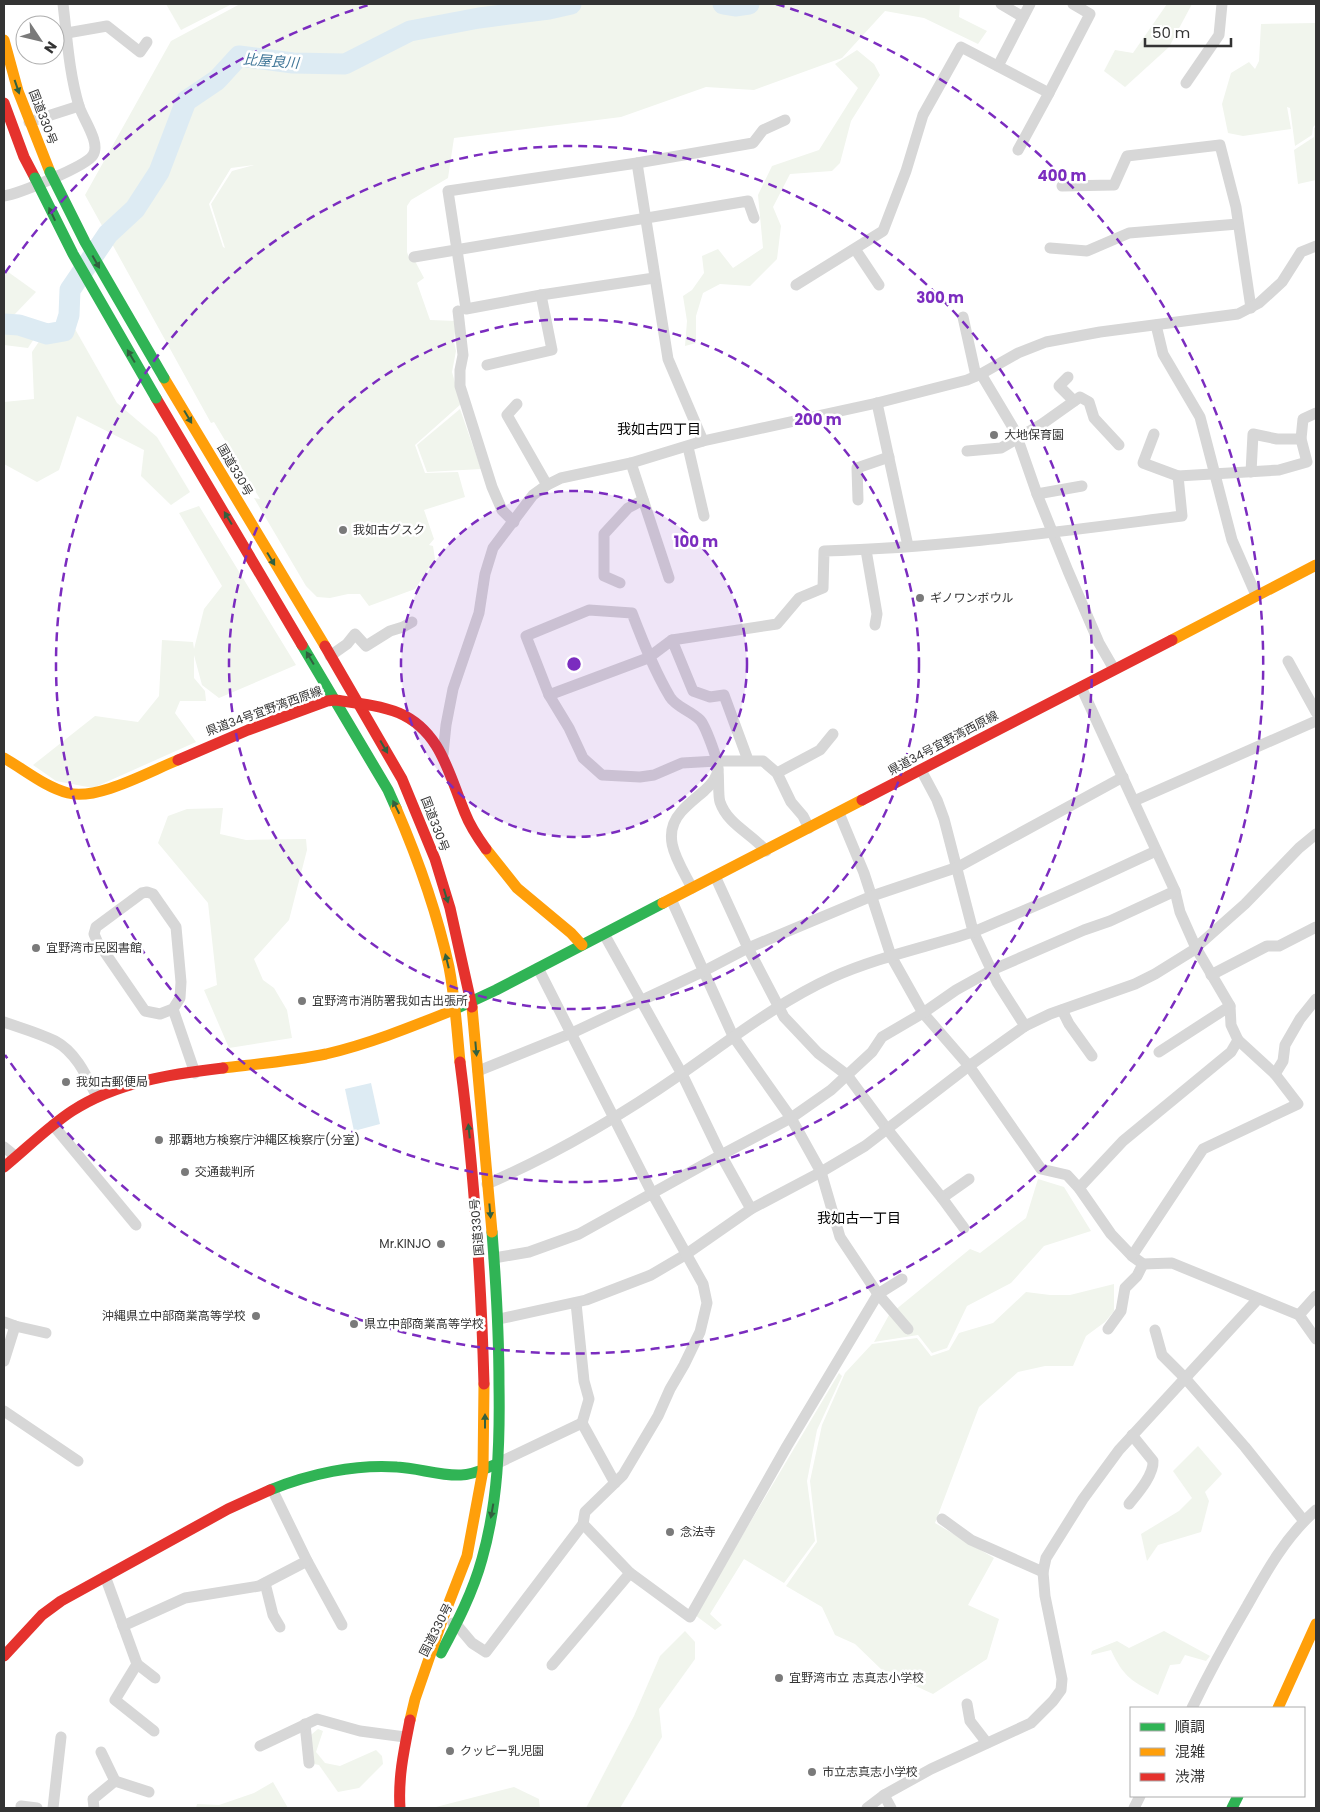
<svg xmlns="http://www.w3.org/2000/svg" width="1320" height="1812" viewBox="0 0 1320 1812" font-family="Poppins,'Noto Sans JP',sans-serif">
<rect width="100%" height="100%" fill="#fff"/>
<g fill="#f1f5ed" fill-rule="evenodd">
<polygon points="166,4 232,4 181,30"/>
<path d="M 240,4 L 960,4 L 959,17 L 987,31 L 978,44 L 924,18 L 885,11 L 842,58 L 754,90 L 706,87 L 621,117 L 454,138 L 448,178 L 411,200 L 407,206 L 407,252 L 409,258 L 415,261 L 424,278 L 417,283 L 430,320 L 456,321 L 454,342 L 456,351 L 452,372 L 461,404 L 415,445 L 425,473 L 458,472 L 465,497 L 424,510 L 434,539 L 429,545 L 433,546 L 435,559 L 415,589 L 369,606 L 360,594 L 348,594 L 330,598 L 317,597 L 306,586 L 254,498 L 260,499 L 214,422 L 211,423 L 85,195 L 171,41 ZM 254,165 L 232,171 L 211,204 L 225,248 L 223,247 L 209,204 L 231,168 Z"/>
<polygon points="1167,4 1192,4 1169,47 1125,87 1104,71 1115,50 1133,53"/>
<polygon points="1316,23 1316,124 1313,127 1312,135 1295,146 1290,108 1287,107 1291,129 1243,136 1228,133 1222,104 1231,73 1249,62 1255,69 1259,61 1261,24"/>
<polygon points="857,50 874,64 880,75 851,121 840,163 832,171 790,174 773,207 781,226 777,259 750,286 720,284 703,293 696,316 696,343 685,346 687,321 683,296 692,290 704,273 702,256 718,249 733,268 763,248 758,195 772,166 819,150 858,88 835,64"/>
<polygon points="1316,127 1316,180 1298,184 1294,150 1314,137 1314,128"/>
<polygon points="4,269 36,292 14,315 41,328 28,348 4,345"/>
<polygon points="50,325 75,329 117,403 157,437 190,492 171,505 141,476 144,450 77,416 59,470 37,482 4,464 4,402 34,399 32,352"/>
<polygon points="460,409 481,469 427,472 417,445"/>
<polygon points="199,506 296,665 219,698 202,685 194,655 194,678 205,691 206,701 180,701 175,713 196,742 93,788 56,781 33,765 95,716 138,722 159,696 162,640 193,642 194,649 204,609 222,586 179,513"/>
<polygon points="223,808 220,834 246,840 306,839 307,850 289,920 254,959 263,980 274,988 287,1010 292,1038 229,1048 204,990 217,985 208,903 158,843 168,816 187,809"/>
<polygon points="1038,1179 1064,1187 1091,1231 1044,1246 1011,1283 967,1306 947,1348 932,1353 918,1335 874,1342 889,1315 970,1249 980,1253 1026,1218"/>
<polygon points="1114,1284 1114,1311 1105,1322 1086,1336 1073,1366 1045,1366 1018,1372 979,1407 935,1523 994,1558 968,1605 999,1619 987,1659 933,1694 883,1671 855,1644 835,1635 822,1607 786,1586 817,1542 810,1481 822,1425 845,1373 872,1344 917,1338 931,1356 949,1350 959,1333 993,1323 1026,1292 1050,1295 1070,1295"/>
<polygon points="839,1373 842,1376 817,1430 807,1481 815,1541 784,1583 744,1559 710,1614 722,1625 715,1630 695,1615"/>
<polygon points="1198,1446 1222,1474 1205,1492 1209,1501 1201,1532 1158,1545 1147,1561 1141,1534 1179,1511 1192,1498 1173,1471"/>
<polygon points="685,1631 695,1642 695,1659 659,1709 662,1737 620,1808 586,1808 634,1716 660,1656"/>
<path d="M 1164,1631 L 1210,1656 L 1206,1661 L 1185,1655 L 1180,1664 L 1170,1665 L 1158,1695 C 1132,1681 1124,1678 1111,1650 L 1091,1655 L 1092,1651 L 1117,1641 L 1129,1648 Z"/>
<polygon points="318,1729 323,1731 316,1752 325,1763 340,1766 376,1750 382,1756 383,1764 359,1788 338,1792 319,1765 314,1764 306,1739"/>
<polygon points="273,1782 288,1808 196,1808 197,1804 219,1805 254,1793"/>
<polygon points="514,1787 539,1799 540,1808 432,1808"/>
</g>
<polygon fill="#ddebf3" points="371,1083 380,1124 354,1131 345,1089"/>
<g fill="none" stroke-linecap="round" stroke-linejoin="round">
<g stroke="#ddebf3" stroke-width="21">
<polyline points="723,4 735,6 749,4"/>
<polyline points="4,324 19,325 47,334 64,331 69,315 70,290 108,234 135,209 159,172 186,101 217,80 239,56 293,63 345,64 410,31 479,18 549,9 571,4"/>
</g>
<g stroke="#d7d7d7" stroke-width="11">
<polyline points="1001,4 1023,17"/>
<polyline points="67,33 107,26 140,52 147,42"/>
<polyline points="998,66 1030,4"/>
<polyline points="1186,83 1219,35 1222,4"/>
<polyline points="1049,93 1090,14 1073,4"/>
<polyline points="29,122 79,106"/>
<polyline points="637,163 668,359 703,441"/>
<polyline points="1062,186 1114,185 1127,156 1220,145 1236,207 1251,308"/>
<path d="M 4,196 C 18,194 87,166 93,155 C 101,143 83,119 79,106 C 69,73 67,37 63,4"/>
<polyline points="1050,248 1087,251 1129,233 1238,224"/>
<polyline points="855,249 879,285"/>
<polyline points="414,257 748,201 754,218"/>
<polyline points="654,278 541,295 466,309 448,191 637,163 753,143 763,130 785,120"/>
<polyline points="796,285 883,231 906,171 923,115 961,47 1049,93 1018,150"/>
<polyline points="458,311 463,355 460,370 460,386 492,487 502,510 514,522"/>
<polyline points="963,317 976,376"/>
<polyline points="1156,325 1163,354 1200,417 1232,540 1256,595"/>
<polyline points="487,365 552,350 541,295"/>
<polyline points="981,374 1015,431 1037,494 1068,571 1099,643 1114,669"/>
<polyline points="1068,377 1059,386 1074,401"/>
<polyline points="877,403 908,546"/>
<polyline points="517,404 507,415 547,485"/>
<polyline points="1154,434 1143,463 1178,476"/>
<polyline points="688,447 704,516"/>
<polyline points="967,451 1001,448 1042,424 1080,397 1089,402 1094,418 1119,445"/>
<polyline points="631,463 669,578"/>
<polyline points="1251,472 1253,434 1277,439 1301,439"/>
<polyline points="1037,494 1082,486"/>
<polyline points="858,500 857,468 889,457"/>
<polyline points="866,550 877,614 875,625"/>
<polyline points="620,583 604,576 604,534 628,508 643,500"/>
<path d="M 672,640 L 777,624 L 799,598 L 823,588 L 824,551 C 944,548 1063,531 1182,516 L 1178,476 L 1279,470 L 1307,462 L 1301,439 L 1303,419 L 1316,413"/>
<polyline points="330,656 347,644 355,634 366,646 390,631 403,627 412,622"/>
<polyline points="1288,661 1316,712"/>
<path d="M 549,695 L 526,636 L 589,610 L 632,613 C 643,642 654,670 670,697 C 676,707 691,711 700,720 C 705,725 719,762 718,769 C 717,779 710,785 704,791 C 696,798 688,804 681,812 C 659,837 680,864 692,888"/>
<polyline points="443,754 446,725 453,689 479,613 485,574 493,548 533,495 547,485 561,478 631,463 703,441 877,403 967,380 981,374 1018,353 1046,342 1100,332 1238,314 1259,303 1282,282 1301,252 1316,246"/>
<polyline points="748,760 724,695 710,697 693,691 672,640 648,658 549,695 569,728 583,758 602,775 640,777 654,775 682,763 717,761 763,761 777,773 791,802 803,816 809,828"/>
<path d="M 718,770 C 719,778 718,797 720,802 C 728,825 751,833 766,851"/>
<polyline points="921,770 937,800 944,819 973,931 997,982 1025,1026"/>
<polyline points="777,773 820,750 833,734"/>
<polyline points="1134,801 1316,721"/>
<polyline points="839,813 864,873 891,956 923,1013 969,1066 1041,1169 1067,1175 1079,1188 1111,1234 1132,1256 1143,1264 1172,1263 1299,1315 1316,1339"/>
<polyline points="715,876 748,948 784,1017 818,1053 847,1075 887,1129 942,1198 969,1179"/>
<polyline points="671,899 733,1036 791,1118 821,1172 840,1237 878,1294 908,1329"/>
<polyline points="604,934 682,1074 721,1155 751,1209"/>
<polyline points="1211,975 1267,946 1279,946 1316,927"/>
<polyline points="173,1009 180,998 181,982 176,927 153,894 147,892 142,893 96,927 94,934 97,941 145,1011 160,1014 173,1009 195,1073"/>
<polyline points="1062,1010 1069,1024 1092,1056"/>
<path d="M 4,1022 C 21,1028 39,1033 55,1041 C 76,1052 87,1077 97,1097"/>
<polyline points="1159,1052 1230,1006"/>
<polyline points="478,1071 572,1033 704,971 748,948 872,896 958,867 1123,777"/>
<polyline points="1275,1074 1283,1061 1285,1045 1300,1019 1316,999"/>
<polyline points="53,1125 136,1225"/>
<polyline points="4,1147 15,1156"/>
<path d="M 487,1184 C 556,1154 619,1117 681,1074 C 730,1040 778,1002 833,977 C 878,957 927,947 973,932 C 988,926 1003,919 1018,913 C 1065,894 1110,872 1156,851"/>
<polyline points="1079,1188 1123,1141 1231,1052 1238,1040 1231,1025 1230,1006 1196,948 1180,912 1175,891 1081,687"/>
<polyline points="942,1198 964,1228"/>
<polyline points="1132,1256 1203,1149 1298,1104 1275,1074 1238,1040"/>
<polyline points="494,1258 529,1252 579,1234 721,1155 791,1118 831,1090 872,1052 882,1037 923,1013 956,990 992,970 1084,930 1110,921 1175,891"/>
<polyline points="576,1303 584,1381 589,1399 582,1423 615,1483"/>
<polyline points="1299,1315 1316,1296"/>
<polyline points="499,1319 586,1300 651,1275 685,1255 751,1209 821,1172 865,1146 969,1066 1025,1026 1050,1014 1135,984 1155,974 1192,951 1245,904 1299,848 1316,834"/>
<polyline points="4,1322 15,1326 4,1361"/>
<polyline points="15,1326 46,1333"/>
<polyline points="1108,1329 1121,1311 1125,1288 1137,1276 1143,1264"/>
<polyline points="1155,1330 1162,1355 1185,1378 1245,1447 1304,1521"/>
<polyline points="4,1411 78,1461"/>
<polyline points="498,1463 582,1423"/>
<path d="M 1129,1504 C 1137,1494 1154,1475 1153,1461 L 1132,1435"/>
<polyline points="942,1519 971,1540 1043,1572"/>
<polyline points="307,1561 342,1625"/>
<polyline points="630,1573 690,1617 787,1446 878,1294 902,1279"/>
<polyline points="105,1576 137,1664 115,1700 154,1731"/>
<polyline points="265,1583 273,1615 280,1627"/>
<polyline points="453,1623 456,1624 472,1643 486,1652 583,1524 585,1512 623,1475 658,1416 670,1389 684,1365 700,1332 707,1303 703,1284 652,1193 538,968"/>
<polyline points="123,1626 185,1598 259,1586 307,1561 272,1489"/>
<polyline points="137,1664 155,1678"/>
<polyline points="552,1665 630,1573 583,1524"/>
<polyline points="967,1704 970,1721 987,1743"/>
<path d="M 1192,1708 C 1209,1673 1227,1640 1247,1606 C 1266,1572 1286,1536 1316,1510"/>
<polyline points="305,1724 309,1763"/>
<polyline points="260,1746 317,1719 360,1731 405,1737"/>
<polyline points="115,1781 149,1792"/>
<polyline points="884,1795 891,1808"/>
<polyline points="21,1806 37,1808"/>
<polyline points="53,1808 61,1737"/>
<polyline points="94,1808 93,1799 115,1781 101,1752"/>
<polyline points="867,1808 884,1795 931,1769 1031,1723 1053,1701 1061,1690 1062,1679 1045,1596 1043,1572 1046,1558 1083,1499 1119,1450 1258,1299"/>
<polyline points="1134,1808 1140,1796"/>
</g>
<g stroke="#30b455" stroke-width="11">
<polyline points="302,645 388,790 396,808"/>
<polyline points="451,1011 496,990 663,903"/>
<path d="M 270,1490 C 309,1474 355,1464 397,1467 C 418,1468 440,1476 461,1475 C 473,1475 484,1469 494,1465"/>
<path d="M 441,1653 C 457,1623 473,1592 482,1559 C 498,1503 500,1443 499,1385 C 499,1334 496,1283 492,1232"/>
<polyline points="1232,1808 1238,1796"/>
</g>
<g stroke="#ff9f0a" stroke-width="11">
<polyline points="4,40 18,91 50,172"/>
<polyline points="164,378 325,646"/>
<polyline points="1172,640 1316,565"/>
<path d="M 4,758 C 25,770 45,787 68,793 C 97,801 150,771 178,760"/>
<path d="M 396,808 C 418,859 437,912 449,967 C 455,998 457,1031 460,1062"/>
<polyline points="486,849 517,888 571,933 582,945"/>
<polyline points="663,903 862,800"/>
<polyline points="472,1007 492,1232"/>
<path d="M 223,1068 C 257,1064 292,1061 326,1054 C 369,1044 411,1027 451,1011"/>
<polyline points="1278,1708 1316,1624"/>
<polyline points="410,1720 415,1699 443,1618 467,1556 483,1470 484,1384"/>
</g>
<g stroke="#e5322d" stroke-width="11">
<polyline points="4,103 24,157 35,178"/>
<polyline points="156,398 302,645"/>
<polyline points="325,646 402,779 435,859 450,908 472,1007"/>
<path d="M 178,760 L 248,730 L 327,701 L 335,700 C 356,703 379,705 399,713 C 441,731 449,775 465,813 C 470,826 478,838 486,849"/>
<polyline points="862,800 1172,640"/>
<path d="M 460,1062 C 474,1169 481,1276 484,1384"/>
<path d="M 4,1167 C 26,1149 49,1126 72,1111 C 117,1082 171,1074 223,1068"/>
<polyline points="4,1656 42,1615 61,1601 228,1509 270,1490"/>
<path d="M 400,1808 C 398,1777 404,1750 410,1720"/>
</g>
<g stroke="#30b455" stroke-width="11">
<polyline points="50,172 85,242 164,378"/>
<polyline points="35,178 73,254 156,398"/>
</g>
</g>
<defs><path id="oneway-solid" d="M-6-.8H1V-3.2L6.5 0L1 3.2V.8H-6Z" transform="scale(1.25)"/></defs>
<g fill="#32603f">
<use href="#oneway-solid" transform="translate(17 87) rotate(71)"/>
<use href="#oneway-solid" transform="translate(52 214) rotate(-115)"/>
<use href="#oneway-solid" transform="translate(96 262) rotate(61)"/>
<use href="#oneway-solid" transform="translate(131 356) rotate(-121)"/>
<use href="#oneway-solid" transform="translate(188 417) rotate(59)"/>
<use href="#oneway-solid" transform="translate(228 518) rotate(-121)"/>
<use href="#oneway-solid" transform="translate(271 559) rotate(59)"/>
<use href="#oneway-solid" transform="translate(310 658) rotate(-121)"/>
<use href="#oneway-solid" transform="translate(384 747) rotate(60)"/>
<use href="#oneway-solid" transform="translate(396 807) rotate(-116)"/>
<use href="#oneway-solid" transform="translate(446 896) rotate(73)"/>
<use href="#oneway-solid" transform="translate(447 961) rotate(-104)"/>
<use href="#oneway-solid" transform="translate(476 1049) rotate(85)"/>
<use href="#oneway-solid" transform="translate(469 1131) rotate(-96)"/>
<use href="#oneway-solid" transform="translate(490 1211) rotate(85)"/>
<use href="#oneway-solid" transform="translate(485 1421) rotate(-90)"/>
<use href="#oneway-solid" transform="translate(492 1511) rotate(100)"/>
</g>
<circle cx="574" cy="664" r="173" fill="#7b2cbf" fill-opacity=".12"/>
<g fill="none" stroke="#7b2cbf" stroke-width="2.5" stroke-dasharray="9 6">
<circle cx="574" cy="664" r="173"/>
<circle cx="574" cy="664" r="345"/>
<circle cx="574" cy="664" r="518"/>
<path d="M5 273A690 690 0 0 1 372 4M776 4A690 690 0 1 1 5 1055"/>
</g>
<g fill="#7a7a7a" stroke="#fff" stroke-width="2">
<circle cx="994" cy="435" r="5"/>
<circle cx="343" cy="530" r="5"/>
<circle cx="920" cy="598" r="5"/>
<circle cx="36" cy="948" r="5"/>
<circle cx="302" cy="1001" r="5"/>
<circle cx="66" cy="1082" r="5"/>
<circle cx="159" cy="1140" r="5"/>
<circle cx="185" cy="1172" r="5"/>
<circle cx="441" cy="1244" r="5"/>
<circle cx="256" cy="1316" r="5"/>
<circle cx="354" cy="1324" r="5"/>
<circle cx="670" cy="1532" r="5"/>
<circle cx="779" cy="1678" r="5"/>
<circle cx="450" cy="1751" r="5"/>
<circle cx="812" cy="1772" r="5"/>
</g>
<g text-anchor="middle" stroke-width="5" stroke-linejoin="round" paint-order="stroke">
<g font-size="12" fill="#333" stroke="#fff">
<text transform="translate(43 117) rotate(69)" y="4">国道330号</text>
<text transform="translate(235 470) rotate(60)" y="4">国道330号</text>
<text transform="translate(264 711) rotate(-20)" y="4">県道34号宜野湾西原線</text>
<text transform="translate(943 743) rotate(-28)" y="4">県道34号宜野湾西原線</text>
<text transform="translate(435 824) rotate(69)" y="4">国道330号</text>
<text transform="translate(477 1227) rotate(-95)" y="4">国道330号</text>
<text transform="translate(436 1630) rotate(-63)" y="4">国道330号</text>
</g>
<g font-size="12" fill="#333" stroke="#fff" text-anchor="start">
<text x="1004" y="439">大地保育園</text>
<text x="353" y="534">我如古グスク</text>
<text x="930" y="602">ギノワンボウル</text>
<text x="46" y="952">宜野湾市民図書館</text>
<text x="312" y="1005">宜野湾市消防署我如古出張所</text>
<text x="76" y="1086">我如古郵便局</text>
<text x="169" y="1144">那覇地方検察庁沖縄区検察庁(分室)</text>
<text x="195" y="1176">交通裁判所</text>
<text x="431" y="1248" text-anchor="end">Mr.KINJO</text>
<text x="246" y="1320" text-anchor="end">沖縄県立中部商業高等学校</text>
<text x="364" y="1328">県立中部商業高等学校</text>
<text x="680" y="1536">念法寺</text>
<text x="789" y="1682">宜野湾市立 志真志小学校</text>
<text x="460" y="1755">クッピー乳児園</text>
<text x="822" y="1776">市立志真志小学校</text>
</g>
<g font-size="14" font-style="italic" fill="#3f7597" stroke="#fff">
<text transform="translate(271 61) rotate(4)" y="5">比屋良川</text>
</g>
<g font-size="14" fill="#000" stroke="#fff">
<text x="659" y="434">我如古四丁目</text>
<text x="859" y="1223">我如古一丁目</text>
</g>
</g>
<circle cx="574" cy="664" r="8" fill="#7b2cbf" stroke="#fff" stroke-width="2.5"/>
<g font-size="15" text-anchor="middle" font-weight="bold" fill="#7b2cbf" stroke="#fff" stroke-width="5" stroke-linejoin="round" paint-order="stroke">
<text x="1062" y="181">400 m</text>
<text x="940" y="303">300 m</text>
<text x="818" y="425">200 m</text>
<text x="696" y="547">100 m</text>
</g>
<rect width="1320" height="1812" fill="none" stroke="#333333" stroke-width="10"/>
<rect x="1130" y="1707" width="175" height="90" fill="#ffffff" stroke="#adadad"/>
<rect x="1140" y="1723" width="25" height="8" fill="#30b455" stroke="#adadad"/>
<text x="1175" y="1732" font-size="15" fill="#333333">順調</text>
<rect x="1140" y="1748" width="25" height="8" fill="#ff9f0a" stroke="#adadad"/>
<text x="1175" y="1757" font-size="15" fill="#333333">混雑</text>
<rect x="1140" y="1773" width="25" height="8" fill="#e5322d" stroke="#adadad"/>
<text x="1175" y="1782" font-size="15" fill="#333333">渋滞</text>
<g transform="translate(40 40) rotate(125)"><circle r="24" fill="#ffffff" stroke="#adadad"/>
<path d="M0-4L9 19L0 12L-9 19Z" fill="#7a7a7a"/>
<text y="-8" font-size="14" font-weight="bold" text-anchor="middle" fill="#333333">N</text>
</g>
<path d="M1145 38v8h86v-8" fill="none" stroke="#333333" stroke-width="2.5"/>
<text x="1152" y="38" font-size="15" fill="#333333" stroke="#ffffff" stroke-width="4" paint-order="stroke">50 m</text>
</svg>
